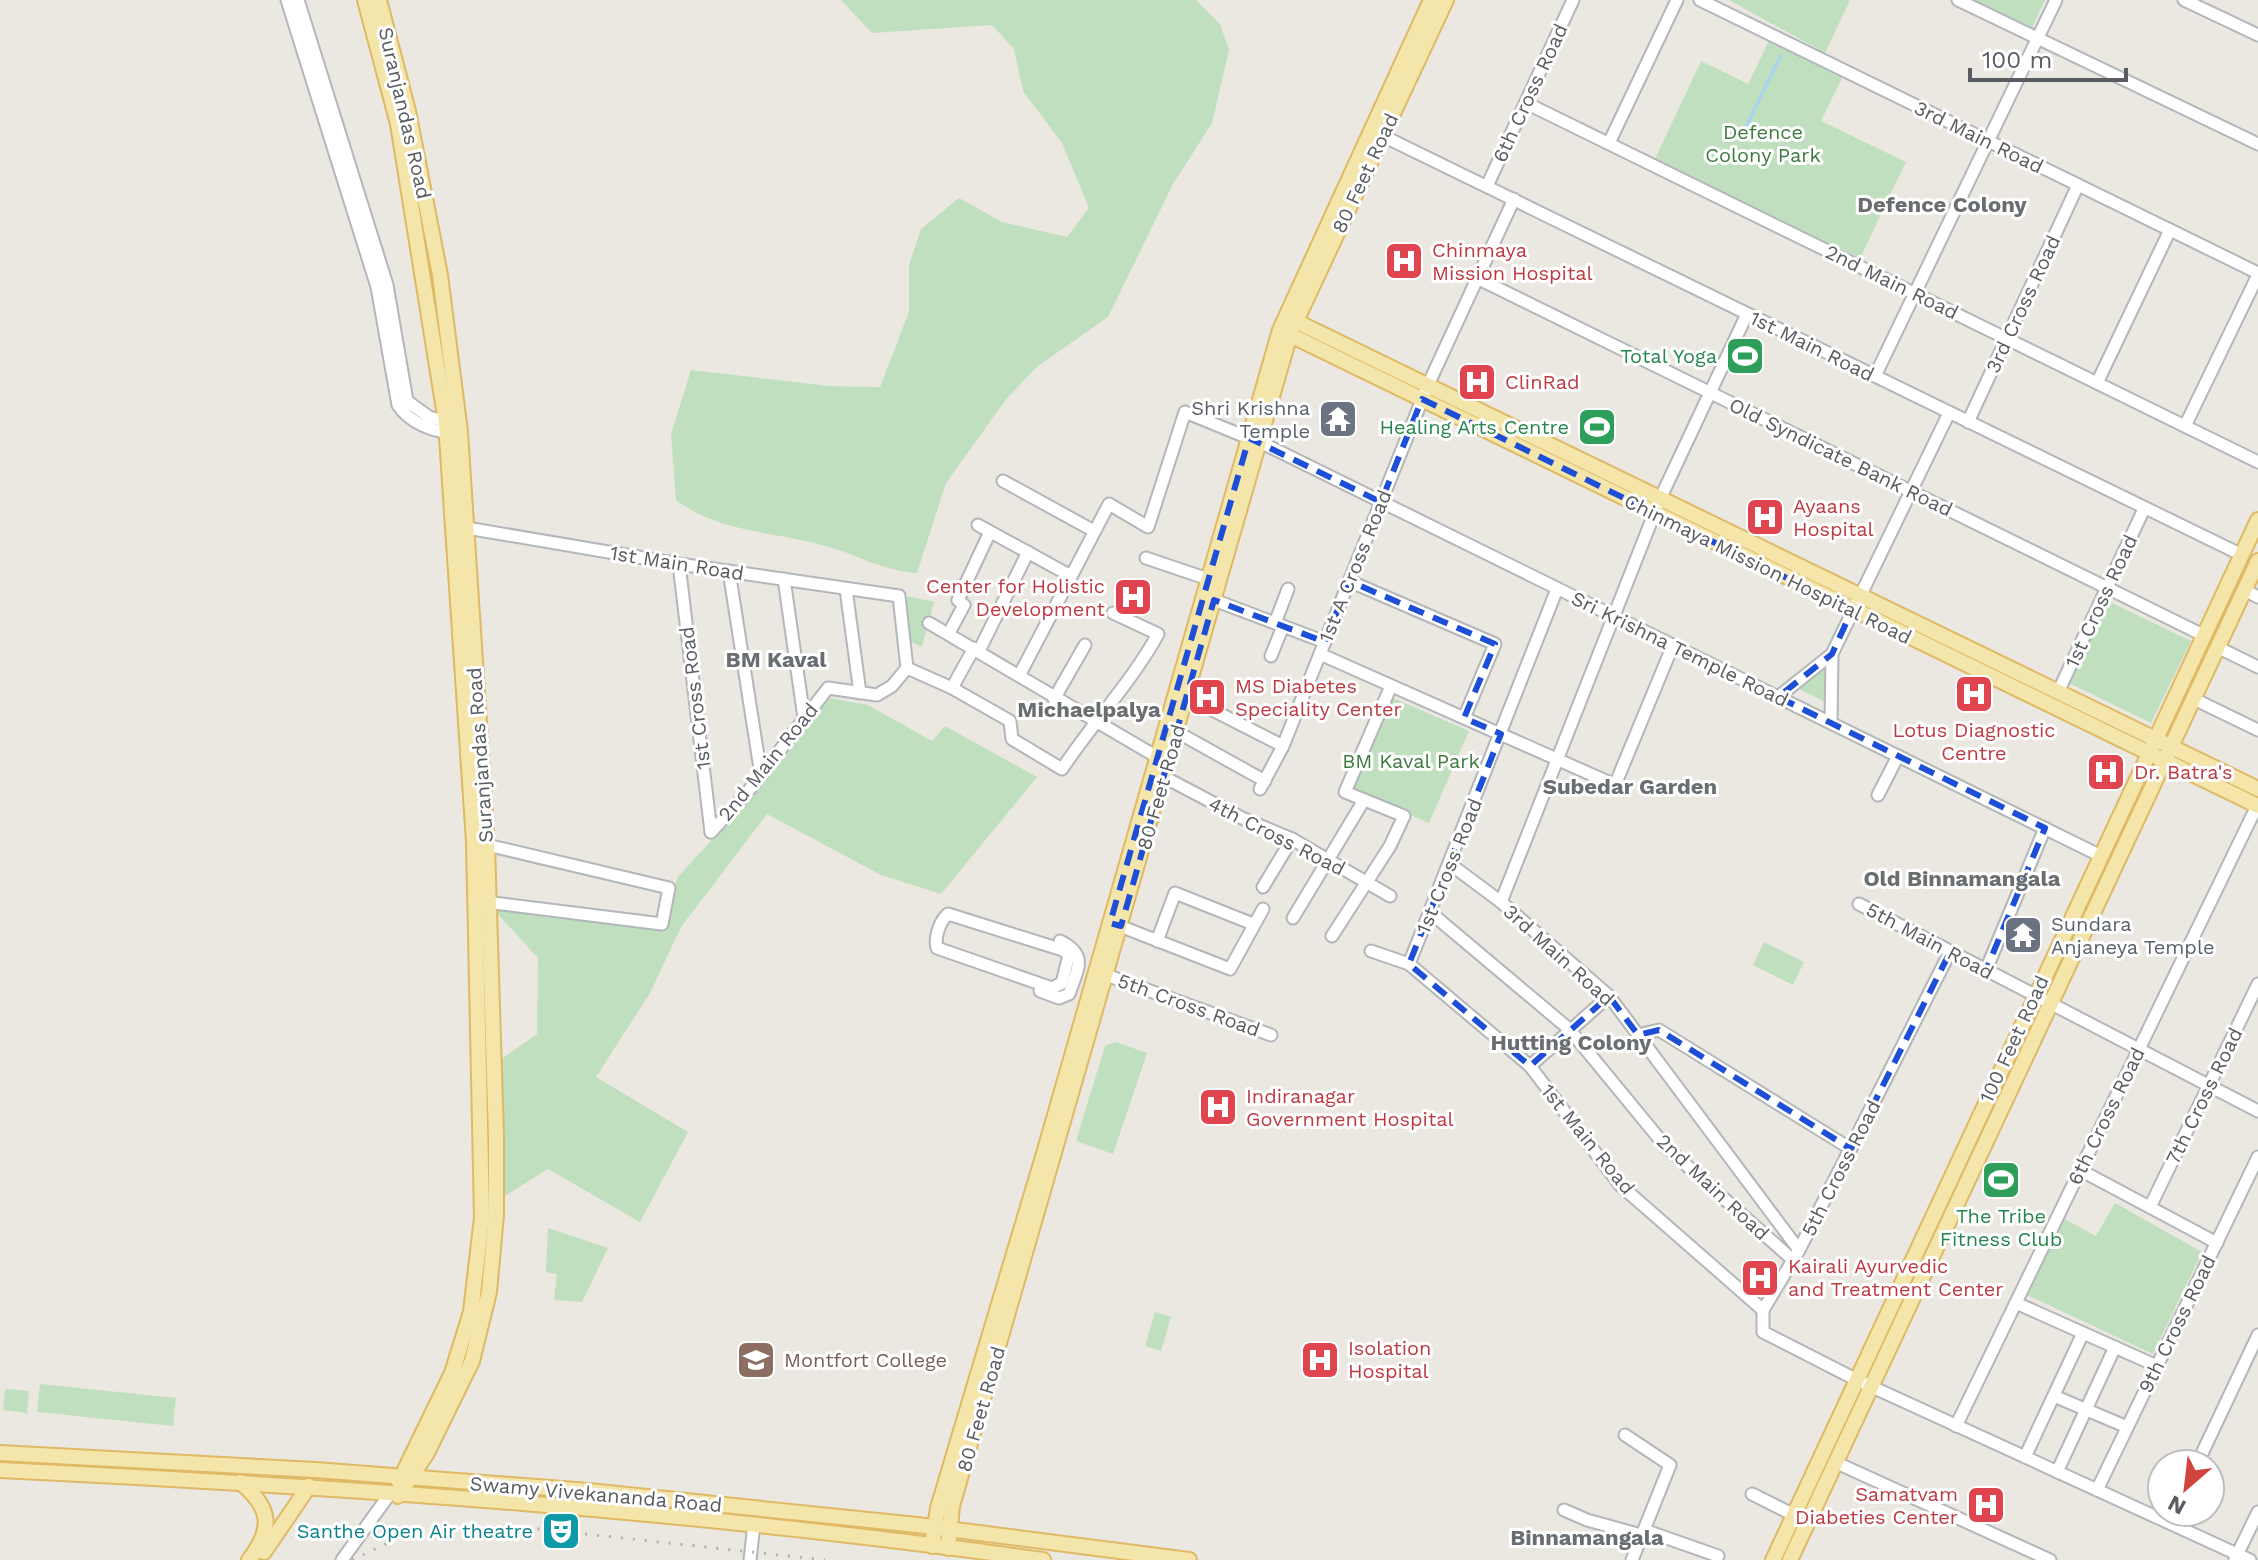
<svg xmlns="http://www.w3.org/2000/svg" width="2258" height="1560" viewBox="0 0 2258 1560" font-family="'Work Sans',sans-serif">
<rect width="100%" height="100%" fill="#eae8e0"/>
<g fill="#c0dfbf">
<path d="M 841,0 L 1196,0 L 1220,24 L 1229,50 L 1212,123 L 1173,184 L 1108,317 L 1038,366 L 1007,398 L 946,483 L 917,573 C 884,571 860,556 829,547 C 777,531 721,534 676,500 L 671,434 L 691,370 L 829,386 L 880,387 L 909,312 L 909,265 L 921,229 L 959,198 L 1002,222 L 1067,237 L 1089,208 L 1062,143 L 1023,91 L 1014,49 L 992,25 L 872,33 Z"/>
<polygon points="1729,0 1850,0 1825,53"/>
<polygon points="1974,0 2045,0 2032,28"/>
<polygon points="1769,41 1842,78 1821,121 1906,162 1860,258 1655,159 1701,61 1748,84"/>
<polygon points="907,596 934,602 922,647 907,640"/>
<polygon points="2108,601 2191,641 2151,723 2069,683"/>
<polygon points="1824,662 1829,664 1825,702 1795,687"/>
<polygon points="829,698 868,705 932,741 945,726 1037,777 941,894 881,875 767,814 681,927 650,993 596,1077 688,1132 640,1222 548,1169 503,1197 500,1060 537,1034 538,958 493,909 665,930 677,878 760,787"/>
<polygon points="1393,698 1469,731 1429,823 1353,791"/>
<polygon points="1764,942 1804,962 1793,985 1753,965"/>
<polygon points="1116,1042 1147,1053 1113,1154 1076,1141 1105,1046"/>
<polygon points="2115,1203 2202,1252 2153,1354 2025,1294 2063,1218 2096,1236"/>
<polygon points="548,1228 608,1248 582,1302 554,1300 557,1274 546,1272"/>
<polygon points="1155,1312 1171,1317 1161,1351 1145,1346"/>
<polygon points="40,1384 176,1398 173,1426 37,1412"/>
<polygon points="5,1389 29,1391 27,1413 3,1410"/>
</g>
<g fill="none" stroke-linecap="round" stroke-linejoin="round">
<polyline stroke="#a7d4f4" stroke-width="3" points="1744,131 1781,55"/>
<g stroke="#b3b6ba" stroke-width="15">
<g id="minor">
<path d="M 287,0 L 377,287 L 398,405 C 409,422 431,431 451,433"/>
<polyline points="298,0 387,285 407,401 429,417 452,423"/>
<polyline points="1700,0 2258,273"/>
<polyline points="1958,0 2258,144"/>
<polyline points="2184,0 2258,35"/>
<polyline points="1526,103 2258,462"/>
<polyline points="1383,136 2242,555"/>
<polyline points="1609,143 1677,0"/>
<polyline points="1487,186 1573,0"/>
<polyline points="1477,278 2205,636"/>
<polyline points="1875,376 2056,0"/>
<polyline points="2097,383 2170,230"/>
<polyline points="1968,422 2078,185"/>
<polyline points="2185,426 2258,275"/>
<polyline points="1003,481 1094,531"/>
<polyline points="978,525 1071,576"/>
<polyline points="461,527 679,564 899,596 907,668"/>
<polyline points="1146,558 1208,579"/>
<polyline points="679,564 711,832"/>
<polyline points="729,571 761,775"/>
<polyline points="784,579 804,718"/>
<polyline points="1349,581 1495,644 1464,718"/>
<polyline points="846,589 860,693"/>
<polyline points="2244,590 2258,597"/>
<polyline points="1214,600 1325,642"/>
<polyline points="929,623 1157,757"/>
<polyline points="1275,623 1288,589"/>
<polyline points="949,633 964,605 958,600 990,532"/>
<polyline points="2217,647 2258,667"/>
<polyline points="979,651 1028,552"/>
<polyline points="1320,654 1615,785 1673,645"/>
<polyline points="1271,656 1283,626"/>
<path d="M 907,668 L 952,688 L 1010,721 L 1012,739 L 1062,769 C 1093,722 1131,683 1158,634 L 1113,613"/>
<polyline points="1020,674 1109,504 1148,527 1185,412 1268,446 2101,856"/>
<polyline points="952,688 974,648"/>
<polyline points="2058,692 2144,509"/>
<polyline points="1778,697 1832,654"/>
<polyline points="1054,699 1085,645"/>
<polyline points="2194,699 2258,730"/>
<polyline points="1193,700 1283,746"/>
<polyline points="1831,723 1832,654 1949,413"/>
<polyline points="1177,732 1265,781"/>
<polyline points="1164,777 1242,818 1292,839 1390,896"/>
<polyline points="1260,789 1283,746 1428,385 1514,199"/>
<polyline points="1878,795 1898,756"/>
<polyline points="711,832 746,794 828,688 877,695 892,686 907,668"/>
<polyline points="1450,864 1501,902 1609,996 1799,1250"/>
<polyline points="1263,887 1292,839"/>
<polyline points="486,902 662,924 669,888 487,845"/>
<polyline points="1501,902 1660,499 1747,314"/>
<polyline points="1859,904 2258,1111"/>
<polyline points="1431,913 1569,1029 1666,1147 1793,1260"/>
<path d="M 948,914 L 1063,950 L 1069,955 L 1062,983 L 1052,988 L 937,948 C 934,937 940,921 948,914 Z"/>
<polyline points="1293,918 1364,800"/>
<polyline points="1112,923 1230,969 1263,909"/>
<polyline points="1332,936 1390,846 1404,816 1345,792 1391,686"/>
<polyline points="1157,941 1175,893 1253,924"/>
<polyline points="1371,951 1409,964 1530,1066 1620,1185 1763,1310"/>
<polyline points="1950,952 1799,1250 1763,1310 1763,1332 1857,1380 2250,1560"/>
<polyline points="1409,964 1557,589"/>
<polyline points="1986,970 2045,828"/>
<polyline points="1106,975 1271,1035"/>
<path d="M 1040,991 L 1059,998 L 1069,994 C 1078,968 1088,955 1060,941"/>
<polyline points="1638,1035 1659,1030 1851,1149"/>
<polyline points="1530,1066 1609,996"/>
<polyline points="2080,1170 2217,1243"/>
<polyline points="2150,1207 2258,984"/>
<polyline points="2016,1303 2157,1366"/>
<polyline points="2054,1396 2127,1427"/>
<polyline points="1956,1426 2257,806"/>
<polyline points="1625,1435 1670,1465 1632,1560"/>
<polyline points="2025,1457 2083,1333"/>
<polyline points="1837,1463 2050,1560"/>
<polyline points="2197,1464 2258,1335"/>
<polyline points="2057,1472 2115,1347"/>
<polyline points="2097,1490 2258,1157"/>
<polyline points="1752,1494 1794,1515"/>
<polyline points="1564,1510 1587,1520 1641,1535"/>
<polyline points="1644,1530 1718,1556"/>
<polyline points="2235,1559 2258,1512"/>
<polyline points="342,1560 389,1495"/>
<polyline points="750,1560 754,1524"/>
</g>
</g>
<g stroke="#dfb965" stroke-width="18">
<g id="major">
<polyline points="365,0 398,124 446,422 474,842 482,1217 471,1312 452,1373 399,1482"/>
<polyline points="379,0 408,111 440,275 460,432 487,845 496,1137 496,1215 489,1292 472,1361 427,1453 398,1496"/>
<polyline points="1287,317 2258,789"/>
<polyline points="1284,332 2258,806"/>
<polyline points="0,1453 316,1470 589,1491 917,1525 1189,1560"/>
<path d="M 0,1470 C 349,1487 697,1511 1043,1560"/>
<path d="M 240,1482 C 272,1508 273,1529 249,1560"/>
<polyline points="932,1546 938,1508 1045,1150 1280,330 1431,0"/>
<polyline points="948,1548 952,1506 1290,334 1446,0"/>
<polyline points="264,1552 309,1486"/>
<polyline points="1773,1560 2258,520"/>
<polyline points="1790,1560 2258,561"/>
</g>
</g>
<use href="#minor" stroke="#fff" stroke-width="11"/>
<use href="#major" stroke="#f4e6ab" stroke-width="14"/>
<polyline stroke="#afb0b0" stroke-width="3" stroke-dasharray="2 10" stroke-linecap="butt" points="352,1560 411,1532 512,1526 825,1560"/>
</g>
<path fill="none" stroke="#1d4ed8" stroke-width="6" stroke-dasharray="16 10" stroke-linejoin="round" d="M 1422,399 L 1852,610 L 1832,654 L 1778,697 L 2045,828 L 1986,970 L 1950,952 L 1851,1149 L 1659,1030 L 1638,1035 L 1609,996 L 1530,1066 L 1409,964 L 1501,734 L 1464,718 L 1495,644 L 1349,581 L 1325,642 L 1214,600 L 1121,926 L 1110,923 L 1249,438 L 1381,502 Z"/>
<defs>
<g id="hospital-square" transform="scale(2)"><rect x="-9" y="-9" width="18" height="18" rx="4" fill="#e0444e" stroke="#fff"/><path d="M-5-5h3v3.5h4V-5h3V5h-3V1.5h-4V5h-3Z" fill="#fff"/></g>
<g id="stadium-square" transform="scale(2)"><rect x="-9" y="-9" width="18" height="18" rx="4" fill="#2e9e5b" stroke="#fff"/><path d="M0-5a6.5 5 0 1 0 0 10a6.5 5 0 1 0 0-10ZM-3.5-1.8h7v3.6h-7Z" fill="#fff"/></g>
<g id="temple-square" transform="scale(2)"><rect x="-9" y="-9" width="18" height="18" rx="4" fill="#6b7280" stroke="#fff"/><path d="M0-6L5-2H3V0L6.5 2.5H4V6H1.5V3h-3V6H-4V2.5H-6.5L-3 0V-2H-5Z" fill="#fff"/></g>
<g id="university-square" transform="scale(2)"><rect x="-9" y="-9" width="18" height="18" rx="4" fill="#8d6e63" stroke="#fff"/><path d="M0-5L7-2L0 1L-7-2ZM-4 1L0 2.5L4 1V4Q0 6-4 4Z" fill="#fff"/></g>
<g id="theatre-square" transform="scale(2)"><rect x="-9" y="-9" width="18" height="18" rx="4" fill="#0f9aa8" stroke="#fff"/><path d="M-5-5.5Q0-4 5-5.5V0Q5 5 0 6Q-5 5-5 0ZM-3.3-2.5H-1v1.5H-3.3ZM1-2.5H3.3v1.5H1ZM-2.8 1Q0 5.5 2.8 1Z" fill="#fff"/></g>
</defs>
<g fill-rule="evenodd">
<use href="#hospital-square" x="1404" y="261"/>
<use href="#stadium-square" x="1745" y="356"/>
<use href="#hospital-square" x="1477" y="382"/>
<use href="#temple-square" x="1338" y="419"/>
<use href="#stadium-square" x="1597" y="427"/>
<use href="#hospital-square" x="1765" y="517"/>
<use href="#hospital-square" x="1133" y="597"/>
<use href="#hospital-square" x="1974" y="694"/>
<use href="#hospital-square" x="1207" y="697"/>
<use href="#hospital-square" x="2106" y="772"/>
<use href="#temple-square" x="2023" y="935"/>
<use href="#hospital-square" x="1218" y="1107"/>
<use href="#stadium-square" x="2001" y="1180"/>
<use href="#hospital-square" x="1760" y="1278"/>
<use href="#university-square" x="756" y="1360"/>
<use href="#hospital-square" x="1320" y="1360"/>
<use href="#hospital-square" x="1986" y="1505"/>
<use href="#theatre-square" x="561" y="1531"/>
</g>
<g text-anchor="middle" stroke-width="6" stroke-linejoin="round" paint-order="stroke">
<g font-size="20" fill="#595c60" stroke="#fff">
<text transform="translate(1530 93) rotate(-65)" y="7">6th Cross Road</text>
<text transform="translate(405 113) rotate(77)" y="7">Suranjandas Road</text>
<text transform="translate(1979 137) rotate(26)" y="7">3rd Main Road</text>
<text transform="translate(1365 173) rotate(-65)" y="7">80 Feet Road</text>
<text transform="translate(1892 282) rotate(26)" y="7">2nd Main Road</text>
<text transform="translate(2023 304) rotate(-65)" y="7">3rd Cross Road</text>
<text transform="translate(1812 346) rotate(26)" y="7">1st Main Road</text>
<text transform="translate(1841 457) rotate(26)" y="7">Old Syndicate Bank Road</text>
<text transform="translate(677 563) rotate(9)" y="7">1st Main Road</text>
<text transform="translate(1355 566) rotate(-68)" y="7">1st A Cross Road</text>
<text transform="translate(1768 569) rotate(26)" y="7">Chinmaya Mission Hospital Road</text>
<text transform="translate(2101 601) rotate(-65)" y="7">1st Cross Road</text>
<text transform="translate(1680 649) rotate(26)" y="7">Sri Krishna Temple Road</text>
<text transform="translate(695 698) rotate(-97)" y="7">1st Cross Road</text>
<text transform="translate(480 755) rotate(-94)" y="7">Suranjandas Road</text>
<text transform="translate(768 762) rotate(-51)" y="7">2nd Main Road</text>
<text transform="translate(1161 787) rotate(-74)" y="7">80 Feet Road</text>
<text transform="translate(1277 836) rotate(27)" y="7">4th Cross Road</text>
<text transform="translate(1449 866) rotate(-68)" y="7">1st Cross Road</text>
<text transform="translate(1930 941) rotate(28)" y="7">5th Main Road</text>
<text transform="translate(1559 955) rotate(42)" y="7">3rd Main Road</text>
<text transform="translate(1189 1005) rotate(20)" y="7">5th Cross Road</text>
<text transform="translate(2014 1039) rotate(-65)" y="7">100 Feet Road</text>
<text transform="translate(2204 1096) rotate(-64)" y="7">7th Cross Road</text>
<text transform="translate(2106 1116) rotate(-64)" y="7">6th Cross Road</text>
<text transform="translate(1588 1139) rotate(51)" y="7">1st Main Road</text>
<text transform="translate(1841 1168) rotate(-63)" y="7">5th Cross Road</text>
<text transform="translate(1713 1187) rotate(43)" y="7">2nd Main Road</text>
<text transform="translate(2177 1324) rotate(-64)" y="7">9th Cross Road</text>
<text transform="translate(981 1409) rotate(-74)" y="7">80 Feet Road</text>
<text transform="translate(596 1494) rotate(5)" y="7">Swamy Vivekananda Road</text>
</g>
<g font-size="20" fill="#3d7b3e" stroke="#fff">
<text x="1763" y="139">Defence<tspan x="1763" dy="23">Colony Park</tspan></text>
<text x="1411" y="768">BM Kaval Park</text>
</g>
<g font-size="20" fill="#be3a42" stroke="#fff" text-anchor="start">
<text x="1432" y="257">Chinmaya<tspan x="1432" dy="23">Mission Hospital</tspan></text>
<text x="1505" y="389">ClinRad</text>
<text x="1793" y="513">Ayaans<tspan x="1793" dy="23">Hospital</tspan></text>
<text x="1105" y="593" text-anchor="end">Center for Holistic<tspan x="1105" dy="23">Development</tspan></text>
<text x="1235" y="693">MS Diabetes<tspan x="1235" dy="23">Speciality Center</tspan></text>
<text x="1974" y="737" text-anchor="middle">Lotus Diagnostic<tspan x="1974" dy="23">Centre</tspan></text>
<text x="2134" y="779">Dr. Batra's</text>
<text x="1246" y="1103">Indiranagar<tspan x="1246" dy="23">Government Hospital</tspan></text>
<text x="1788" y="1273">Kairali Ayurvedic<tspan x="1788" dy="23">and Treatment Center</tspan></text>
<text x="1348" y="1355">Isolation<tspan x="1348" dy="23">Hospital</tspan></text>
<text x="1958" y="1501" text-anchor="end">Samatvam<tspan x="1958" dy="23">Diabeties Center</tspan></text>
</g>
<g font-size="20" fill="#27864d" stroke="#fff" text-anchor="end">
<text x="1717" y="363">Total Yoga</text>
<text x="1569" y="434">Healing Arts Centre</text>
<text x="2001" y="1223" text-anchor="middle">The Tribe<tspan x="2001" dy="23">Fitness Club</tspan></text>
</g>
<g font-size="20" fill="#5b616d" stroke="#fff" text-anchor="end">
<text x="1310" y="415">Shri Krishna<tspan x="1310" dy="23">Temple</tspan></text>
<text x="2051" y="931" text-anchor="start">Sundara<tspan x="2051" dy="23">Anjaneya Temple</tspan></text>
</g>
<g font-size="20" fill="#785e54" stroke="#fff" text-anchor="start">
<text x="784" y="1367">Montfort College</text>
</g>
<g font-size="20" fill="#0d838f" stroke="#fff" text-anchor="end">
<text x="533" y="1538">Santhe Open Air theatre</text>
</g>
<g font-size="22" font-weight="bold" fill="#6a6e71" stroke="#fff">
<text x="1942" y="212">Defence Colony</text>
<text x="776" y="667">BM Kaval</text>
<text x="1089" y="717">Michaelpalya</text>
<text x="1630" y="794">Subedar Garden</text>
<text x="1962" y="886">Old Binnamangala</text>
<text x="1571" y="1050">Hutting Colony</text>
<text x="1587" y="1545">Binnamangala</text>
</g>
</g>
<g transform="translate(2186 1488) rotate(208)"><circle r="38" fill="#ffffff" stroke="#bdbebf" stroke-width="2"/>
<path d="M0-6L14 30L0 20L-14 30Z" fill="#d2453e"/>
<text y="-12" font-size="22" font-weight="bold" text-anchor="middle" fill="#595c60">N</text>
</g>
<path d="M1970 68v12h156v-12" fill="none" stroke="#595c60" stroke-width="4"/>
<text x="1982" y="68" font-size="24" fill="#595c60" stroke="#ffffff" stroke-width="6" paint-order="stroke">100 m</text>
</svg>
